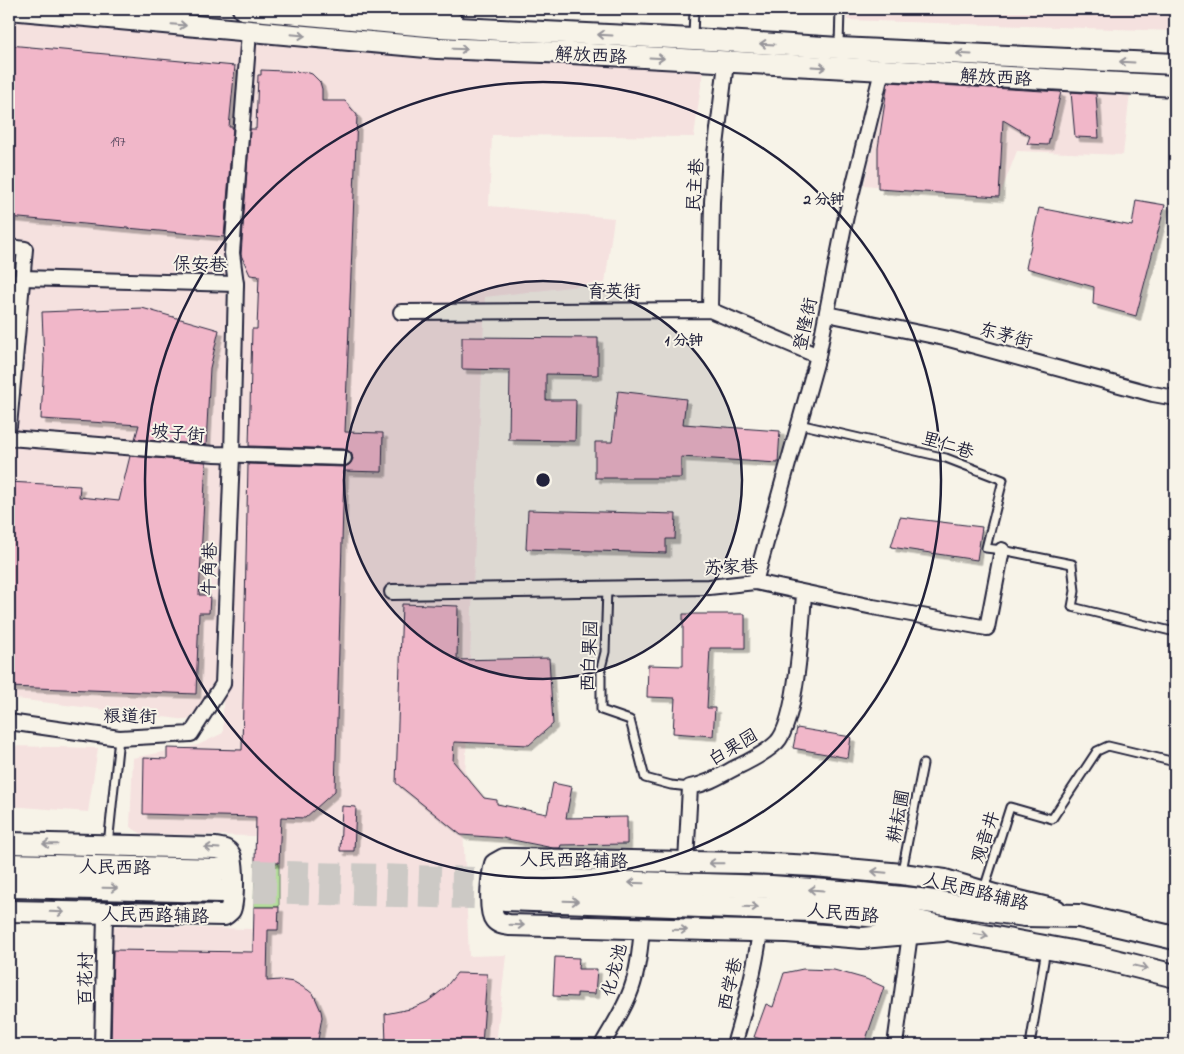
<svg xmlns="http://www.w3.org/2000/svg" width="1184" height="1054" viewBox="0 0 1184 1054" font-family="'Indie Flower','LXGW WenKai TC',sans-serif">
<defs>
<filter id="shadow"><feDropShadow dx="4.5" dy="4.5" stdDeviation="0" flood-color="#0004"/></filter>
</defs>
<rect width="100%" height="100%" fill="#f7f3e8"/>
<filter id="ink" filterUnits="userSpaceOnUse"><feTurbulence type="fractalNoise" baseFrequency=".02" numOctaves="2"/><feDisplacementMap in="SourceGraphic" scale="10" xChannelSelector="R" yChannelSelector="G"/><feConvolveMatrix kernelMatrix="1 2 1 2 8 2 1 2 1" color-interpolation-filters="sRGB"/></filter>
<g filter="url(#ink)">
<g fill="#f5e1df">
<polygon points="847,9 1175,9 1175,31 847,20"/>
<polygon points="9,15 693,67 703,71 694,137 492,135 489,206 614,218 605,283 485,297 463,827 469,956 506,955 496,1045 102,1045 105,926 253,929 256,836 142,834 130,827 133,758 198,745 223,733 223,684 187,720 9,698"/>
<polygon points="889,81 1130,92 1123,155 1017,151 999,197 864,185"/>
<polygon points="9,746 98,748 88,812 9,806"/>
</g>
<polygon fill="#b3dd9a" stroke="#6a806a" points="255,862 279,863 279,907 254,907"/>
<g fill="#f1b7c9" stroke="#22223b" filter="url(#shadow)">
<polygon points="9,45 235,66 229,127 233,127 224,237 9,217"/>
<polygon points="261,70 306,72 312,74 320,82 322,89 322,101 345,101 357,115 345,432 383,433 382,472 344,471 335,791 305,818 281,817 279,863 255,862 256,817 143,814 144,758 167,759 167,748 242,750 248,464 344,467 349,465 353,459 351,453 344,449 249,446 252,329 257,329 259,276 250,275 241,255 250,129 256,129 258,75 261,75"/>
<polygon points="888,82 1061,92 1048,145 1027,144 1030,136 1003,120 999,197 878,189 878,148"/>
<polygon points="1071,92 1096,94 1099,138 1075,137"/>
<polygon points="1136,200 1165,205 1136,316 1093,304 1094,287 1026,268 1039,208 1132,226"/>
<polygon points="142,308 219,330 210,368 206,445 135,439 139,425 41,419 44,360 42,312"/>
<polygon points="462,337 598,338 598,375 546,374 546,400 576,400 575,441 509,440 510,370 462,369"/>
<polygon points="618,391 686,399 683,424 780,431 778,463 681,457 681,478 595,478 595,442 612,442"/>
<polygon points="130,456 206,462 199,595 210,595 209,613 199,613 196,694 9,687 9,482 80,486 79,497 119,501"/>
<polygon points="528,510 676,514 675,539 666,539 666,553 526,549"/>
<polygon points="900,517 982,527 977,560 891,547"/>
<polygon points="402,604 458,606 457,660 549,658 553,724 529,745 454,742 453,761 484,798 497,800 497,804 547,814 553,783 572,787 566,818 627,817 627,844 561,845 560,848 553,848 503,838 461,835 396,783"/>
<polygon points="683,614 745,614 745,648 710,648 707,708 715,708 713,736 673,733 675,698 647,697 648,665 683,666"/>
<polygon points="797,728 851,737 848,758 793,748"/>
<polygon points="342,806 356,807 354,851 340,851"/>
<polygon points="254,907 279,907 278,930 268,930 267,981 280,980 294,982 308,990 314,995 321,1011 322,1017 317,1045 111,1045 113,950 253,952"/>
<polygon points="555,957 579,958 578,969 597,969 595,994 577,993 577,997 553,996"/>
<polygon points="803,969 834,970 866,979 884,987 864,1045 780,1045 754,1037 766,1004 773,1007 784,973"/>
<polygon points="457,973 487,974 482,1045 386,1045 385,1014 410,1009 427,1002 445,988"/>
</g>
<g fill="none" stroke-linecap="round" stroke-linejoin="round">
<g stroke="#ccc9c5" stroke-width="22" stroke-dasharray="22 11" stroke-linecap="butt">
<polyline points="221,870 506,879"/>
<polyline points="221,891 505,899"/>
</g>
<g stroke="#22223b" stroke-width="11">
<g id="lane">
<polyline points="693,38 694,9"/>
<polyline points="839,45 840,9"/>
<polyline points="799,424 946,458 1003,480 986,548 1002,550 1072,564 1075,591 1072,607 1175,632"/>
<polyline points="607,588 605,652 601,668 601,710 630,720 645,778 671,785 690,787"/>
<polyline points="108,845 119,738"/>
<polyline points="902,871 923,764"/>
<polyline points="984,889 1010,807 1052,819 1097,751 1108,746 1175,762"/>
<polyline points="1030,1045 1046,949"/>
</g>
</g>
<g stroke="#22223b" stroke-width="18">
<g id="street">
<polyline points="9,247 25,249 9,426"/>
<polyline points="236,284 232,253 249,32"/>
<polyline points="710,310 712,202 715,154 726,63"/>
<polyline points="401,312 710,310 818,356"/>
<polyline points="827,314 949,339 1153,394 1175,398"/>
<polyline points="9,438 215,454 344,458"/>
<polyline points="755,582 818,356 846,216 882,71"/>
<polyline points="392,592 709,587 755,582 873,607 987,628 1002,550"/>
<polyline points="9,722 119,738 191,734 223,684 232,455 236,284 22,278"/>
<path d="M 686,862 L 690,787 C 707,784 720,776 735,768 C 750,761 766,753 777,742 C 797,721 802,623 804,593"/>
<polyline points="102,1045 105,914"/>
<path d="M 602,1045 C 612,1027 624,1010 631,990 C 638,971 640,949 642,929"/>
<path d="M 734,1045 C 745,1008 755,970 760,931"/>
<polyline points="895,1045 910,934"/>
</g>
</g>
<g stroke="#22223b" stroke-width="24">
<g id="secondary">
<polyline points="9,9 437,48 571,53 1175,86"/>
<polyline points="243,9 438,27 693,39 839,48 1175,64"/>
<polyline points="425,9 454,23"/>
<path d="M 9,843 L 216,848 C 222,849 226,849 230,855 C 234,861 234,903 230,910 C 228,912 226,914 224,915 L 9,911"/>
<path d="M 943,931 L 862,938 L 787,932 L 509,925 C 503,924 498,923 495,919 C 488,910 492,875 495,864 L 504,859 L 514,859 L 748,863 L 814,866 L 902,874 L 945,880 L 995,895 L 1056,910"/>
</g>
</g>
<g stroke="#22223b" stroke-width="26">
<g id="primary">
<polyline points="9,865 221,870"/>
<polyline points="506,879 771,887 841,892 912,899 1025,915 1079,916 1175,938"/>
<polyline points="9,886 221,891"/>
<polyline points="505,899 811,910 901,918 957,931 1099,957 1175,976"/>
</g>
</g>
<use href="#lane" stroke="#f7f3e8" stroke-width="7"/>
<use href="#street" stroke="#f7f3e8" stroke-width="14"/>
<use href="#secondary" stroke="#f7f3e8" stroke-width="20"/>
<use href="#primary" stroke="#f7f3e8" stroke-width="22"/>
</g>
<defs><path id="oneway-shaft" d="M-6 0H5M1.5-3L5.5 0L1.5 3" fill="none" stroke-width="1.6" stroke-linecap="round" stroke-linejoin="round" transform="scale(1.25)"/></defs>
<g stroke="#97959a">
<use href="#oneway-shaft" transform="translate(179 25) rotate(5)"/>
<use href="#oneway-shaft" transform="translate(298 35) rotate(5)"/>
<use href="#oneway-shaft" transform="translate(605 35) rotate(-177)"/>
<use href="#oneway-shaft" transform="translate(767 44) rotate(-177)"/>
<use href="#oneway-shaft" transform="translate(460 49) rotate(2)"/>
<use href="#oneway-shaft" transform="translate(964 54) rotate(-177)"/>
<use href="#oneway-shaft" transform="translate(657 58) rotate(3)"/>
<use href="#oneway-shaft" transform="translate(1127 62) rotate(-177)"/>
<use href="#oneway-shaft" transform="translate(819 67) rotate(3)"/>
<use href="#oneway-shaft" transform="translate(50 844) rotate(-179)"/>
<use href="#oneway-shaft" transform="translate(212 848) rotate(-176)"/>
<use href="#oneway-shaft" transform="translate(716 863) rotate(-179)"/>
<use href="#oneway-shaft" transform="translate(879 872) rotate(-175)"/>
<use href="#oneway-shaft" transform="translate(636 883) rotate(-178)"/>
<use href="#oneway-shaft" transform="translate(110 888) rotate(1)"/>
<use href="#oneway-shaft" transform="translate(816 890) rotate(-176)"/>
<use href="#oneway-shaft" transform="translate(571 901) rotate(2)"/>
<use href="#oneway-shaft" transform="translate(751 907) rotate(2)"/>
<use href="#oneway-shaft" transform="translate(57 912) rotate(2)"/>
<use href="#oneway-shaft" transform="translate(517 925) rotate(2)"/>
<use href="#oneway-shaft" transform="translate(680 930) rotate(1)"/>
<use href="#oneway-shaft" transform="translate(981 935) rotate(10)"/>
<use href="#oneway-shaft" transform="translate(1141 967) rotate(14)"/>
</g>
</g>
<circle cx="543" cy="480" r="199" fill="#22223b" fill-opacity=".12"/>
<g fill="none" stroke="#22223b" stroke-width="2.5">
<circle cx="543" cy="480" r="199"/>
<circle cx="543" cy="480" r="398"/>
</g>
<g text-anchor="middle" stroke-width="4" stroke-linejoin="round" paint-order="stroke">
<g font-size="15" fill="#56475e">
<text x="118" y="146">197</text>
</g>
<g font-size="18" fill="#22223b" stroke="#f7f3e8">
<text transform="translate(591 55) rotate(3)" y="6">解放西路</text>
<text transform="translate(996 77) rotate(3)" y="6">解放西路</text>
<text transform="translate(695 185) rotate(-86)" y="6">民主巷</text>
<text transform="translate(200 264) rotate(2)" y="6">保安巷</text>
<text x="614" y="297">育英街</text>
<text transform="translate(805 324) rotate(-78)" y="6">登隆街</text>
<text transform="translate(1006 335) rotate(15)" y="6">东茅街</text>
<text transform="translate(178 433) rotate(5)" y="6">坡子街</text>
<text transform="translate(948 445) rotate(17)" y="6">里仁巷</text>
<text transform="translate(731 567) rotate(-2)" y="6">苏家巷</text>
<text transform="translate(209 569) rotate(-88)" y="6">牛角巷</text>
<text transform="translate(589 656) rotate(-87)" y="6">西白果园</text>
<text transform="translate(130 716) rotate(1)" y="6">粮道街</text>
<text transform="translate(733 747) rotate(-30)" y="6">白果园</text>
<text transform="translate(898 816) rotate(-79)" y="6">耕耘圃</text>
<text transform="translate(985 837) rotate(-72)" y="6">观音井</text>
<text transform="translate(574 860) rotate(1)" y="6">人民西路辅路</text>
<text transform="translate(115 867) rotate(1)" y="6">人民西路</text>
<text transform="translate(976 891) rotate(14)" y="6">人民西路辅路</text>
<text transform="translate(843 913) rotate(5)" y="6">人民西路</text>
<text transform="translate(155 915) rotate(1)" y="6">人民西路辅路</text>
<text transform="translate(614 970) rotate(-75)" y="6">化龙池</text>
<text transform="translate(85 979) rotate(-89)" y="6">百花村</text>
<text transform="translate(730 984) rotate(-77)" y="6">西学巷</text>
</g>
</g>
<circle cx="543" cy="480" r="8" fill="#22223b" stroke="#f7f3e8" stroke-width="2.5"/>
<g font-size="15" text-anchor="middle" font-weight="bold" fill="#22223b" stroke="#f7f3e8" stroke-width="4" stroke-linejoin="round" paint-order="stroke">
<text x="824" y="204">2 分钟</text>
<text x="684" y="345">1 分钟</text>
</g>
<rect width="1184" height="1054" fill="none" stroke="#f7f3e8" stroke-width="30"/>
<rect x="15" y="15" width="1154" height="1024" fill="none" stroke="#22223b" stroke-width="2" filter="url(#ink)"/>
</svg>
